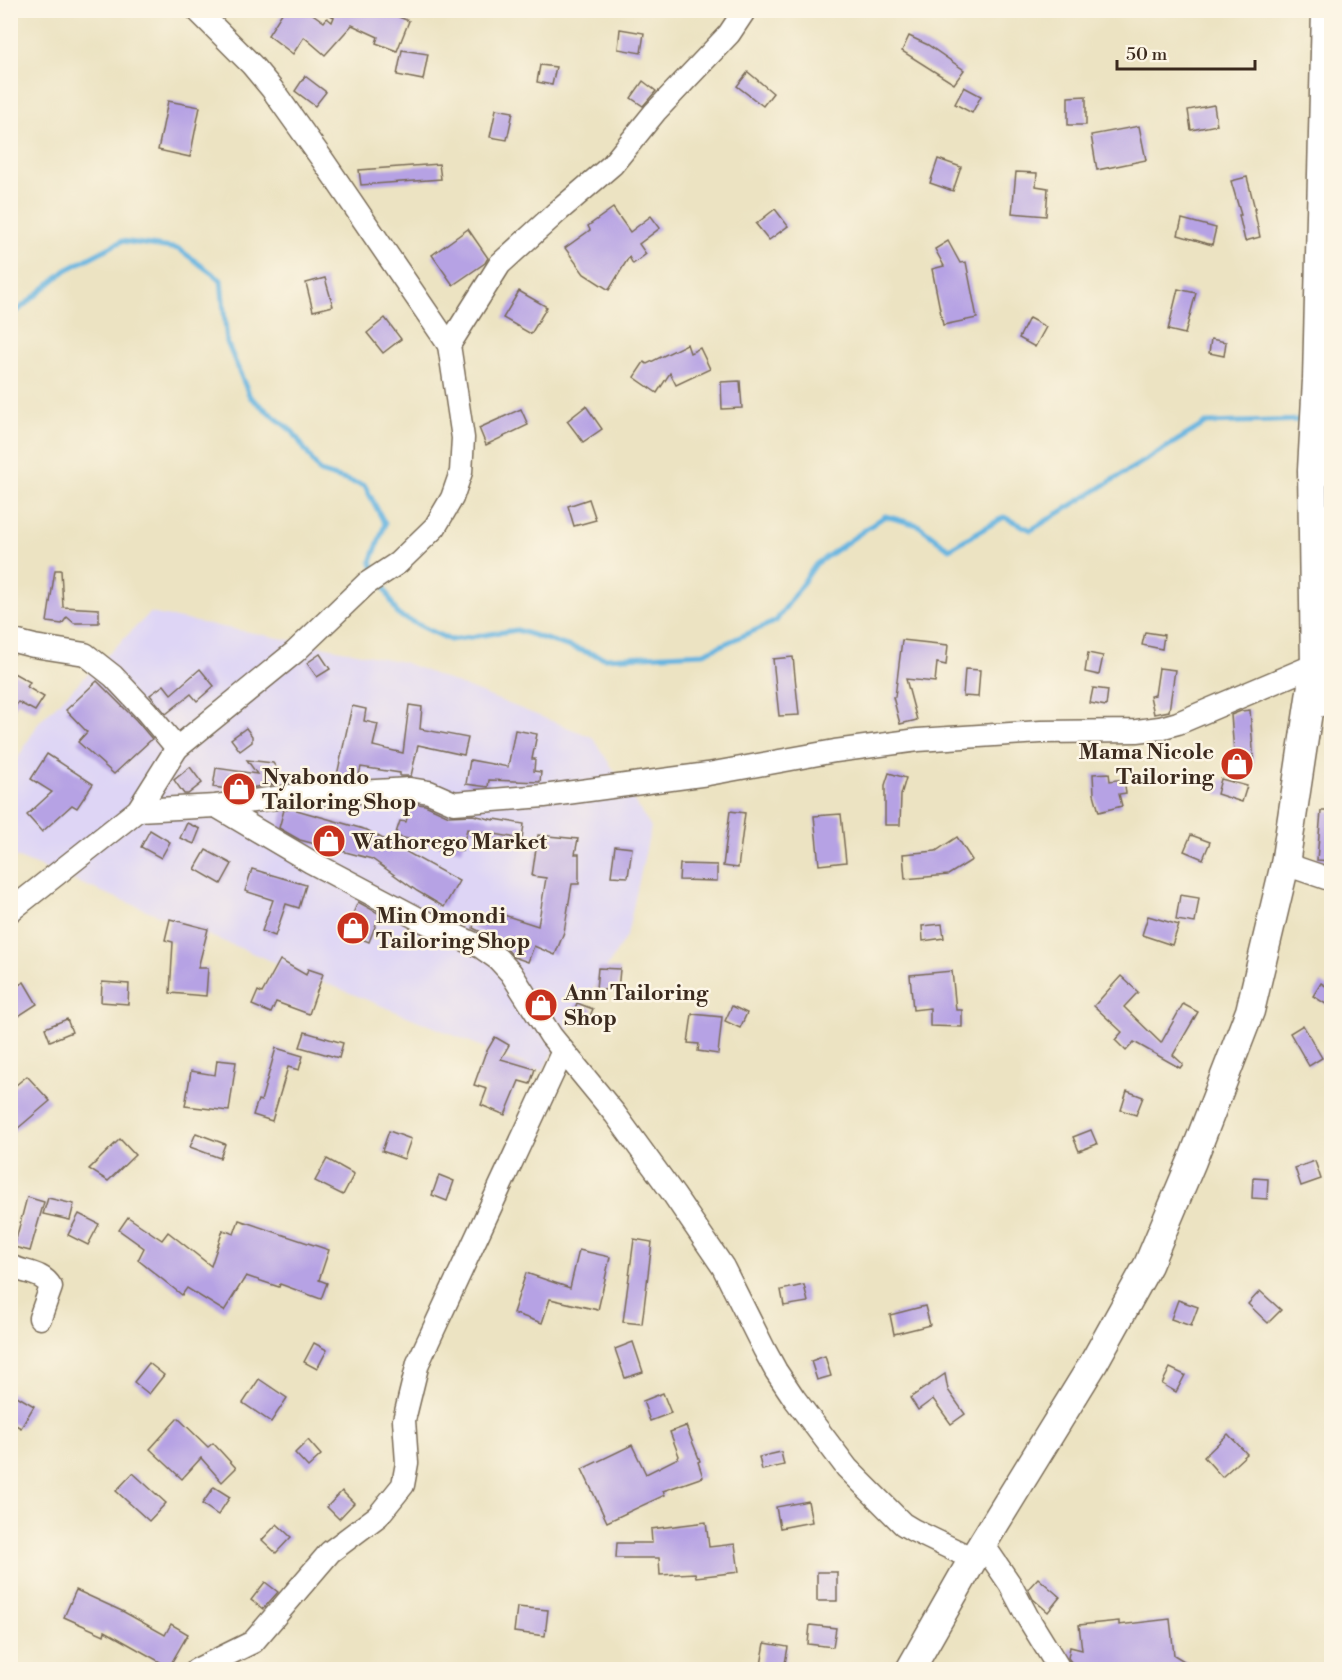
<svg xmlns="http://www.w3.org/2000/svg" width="1342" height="1680" viewBox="0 0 1342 1680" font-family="'Libre Bodoni',serif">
<rect width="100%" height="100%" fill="#fcf5e5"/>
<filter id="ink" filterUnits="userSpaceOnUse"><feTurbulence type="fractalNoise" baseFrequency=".0167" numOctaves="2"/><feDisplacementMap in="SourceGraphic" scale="12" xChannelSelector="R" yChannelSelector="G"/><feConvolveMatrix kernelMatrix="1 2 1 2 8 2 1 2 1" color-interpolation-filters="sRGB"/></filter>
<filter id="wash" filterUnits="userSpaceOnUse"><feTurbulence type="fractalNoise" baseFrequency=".008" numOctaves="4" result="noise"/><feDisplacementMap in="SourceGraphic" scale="24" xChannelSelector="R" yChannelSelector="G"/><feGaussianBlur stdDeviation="1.35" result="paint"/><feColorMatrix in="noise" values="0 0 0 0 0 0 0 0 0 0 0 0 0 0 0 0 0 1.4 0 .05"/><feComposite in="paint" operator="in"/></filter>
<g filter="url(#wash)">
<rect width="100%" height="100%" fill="#ece3c2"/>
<polygon fill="#ded5f5" points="150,613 403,662 592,737 651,827 627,935 542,1071 11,855 11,770 39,722"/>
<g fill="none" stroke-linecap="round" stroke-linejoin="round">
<g stroke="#65b4e0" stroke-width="5">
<polyline points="10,317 66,270 122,241 179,249 221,280 227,342 250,397 293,432 320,472 365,486 385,524 371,562 375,570"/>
<polyline points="381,581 398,615 450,640 517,630 605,658 704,653 776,621 816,564 885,516 918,525 949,549 1004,517 1031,530 1206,423 1306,420"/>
</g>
</g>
<g id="blocks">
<g fill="#b6a2e4">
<polygon points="284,10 307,10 324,22 327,18 332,22 334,17 320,10 403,10 399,17 409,21 397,51 376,43 378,37 352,25 325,55 304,37 293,54 268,35"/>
<polygon points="620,29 644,33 641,53 618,49"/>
<polygon points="909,36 928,45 964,70 954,84 902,51"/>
<polygon points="402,50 428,54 423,80 397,75"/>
<polygon points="540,65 556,67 552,85 537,82"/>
<polygon points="748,72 773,93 763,106 737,86"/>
<polygon points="305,76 326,92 315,106 295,91"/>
<polygon points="643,81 656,91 643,106 631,98"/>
<polygon points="964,87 981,96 972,113 955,104"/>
<polygon points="1086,96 1086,125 1068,125 1068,97"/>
<polygon points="168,101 200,107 190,157 158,150"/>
<polygon points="1214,105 1217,125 1191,130 1188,110"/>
<polygon points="496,109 513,112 507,140 490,137"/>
<polygon points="1139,126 1146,160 1097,170 1091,135"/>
<polygon points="938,159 961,167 953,191 930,183"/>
<polygon points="439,164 441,179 361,185 359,170"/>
<polygon points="1016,172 1037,173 1036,186 1048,188 1046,216 1012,213"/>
<polygon points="1247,177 1255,209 1254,209 1260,237 1245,241 1239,215 1241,215 1231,181"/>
<polygon points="613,208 630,232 651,216 660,228 639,244 646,254 633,264 629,257 609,290 584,274 565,248 590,230 588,226"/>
<polygon points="775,209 788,226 769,240 756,224"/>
<polygon points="1182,219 1216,228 1212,245 1178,235"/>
<polygon points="468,229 488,258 485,263 453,285 432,255"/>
<polygon points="948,241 960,263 966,262 977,318 943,325 932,269 944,266 935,249"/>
<polygon points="325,278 333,306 313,311 306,283"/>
<polygon points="1178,289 1196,293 1185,334 1168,330"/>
<polygon points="519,291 547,307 531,334 503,318"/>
<polygon points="385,318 401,339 383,353 367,333"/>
<polygon points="1029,318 1046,327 1035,347 1019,338"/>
<polygon points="1211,339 1226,342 1224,356 1209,353"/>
<polygon points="687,344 690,353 700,348 710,369 676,385 670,373 657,393 634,377 644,362 647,364"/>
<polygon points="740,381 742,408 722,409 721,382"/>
<polygon points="586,406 602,429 583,442 567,421"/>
<polygon points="521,409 528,425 486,445 479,428"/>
<polygon points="589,499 596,520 574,526 568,506"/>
<polygon points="55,570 61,570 63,607 99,609 99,623 74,623 67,617 62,624 47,622"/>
<polygon points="1145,632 1164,635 1162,649 1142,645"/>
<polygon points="902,640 948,645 946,665 937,663 935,682 906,679 917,720 900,724 893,697 895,697"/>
<polygon points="1088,653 1103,656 1099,675 1085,672"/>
<polygon points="320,654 330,669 317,677 307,663"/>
<polygon points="793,657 799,715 779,716 773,659"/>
<polygon points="1159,668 1175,670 1169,711 1154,714 1150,696 1155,695"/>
<polygon points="200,669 214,686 197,701 191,694 166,714 150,695 164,685 171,694"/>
<polygon points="965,669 980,670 978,697 963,696"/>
<polygon points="10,671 30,682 27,687 44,697 35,711 18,702 10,715"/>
<polygon points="97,681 136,720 152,739 114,774 78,742 87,732 66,710"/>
<polygon points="1093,688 1108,690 1106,706 1090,703"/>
<polygon points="409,705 422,707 420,729 468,738 464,755 418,745 411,776 400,776 400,773 361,767 358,778 336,780 352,706 366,709 364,721 378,724 373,746 403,753"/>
<polygon points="1250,710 1254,763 1235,765 1231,715 1241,711"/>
<polygon points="246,728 252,736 252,742 240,751 231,739"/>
<polygon points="515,730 537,734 532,759 535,759 534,771 541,772 540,782 489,780 488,787 466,784 470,760 508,767"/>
<polygon points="47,754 93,784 77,808 72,805 42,832 27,815 52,792 31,779"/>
<polygon points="247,760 273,763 278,770 276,784 236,790 213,787 216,768 257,774"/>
<polygon points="190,767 202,783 188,794 184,794 174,780"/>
<polygon points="889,773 906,778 901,795 900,825 885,825 885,785"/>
<polygon points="1109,773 1110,781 1124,779 1126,793 1119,794 1122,806 1099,812 1094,794 1093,774"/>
<polygon points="1221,779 1247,786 1242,802 1217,794"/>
<polygon points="411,803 425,805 449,816 473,815 494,820 494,819 524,824 522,839 467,829 462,851 395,836 400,821 406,822"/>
<polygon points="293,809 367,830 459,881 444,907 417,891 372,859 300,840 279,828 284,810"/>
<polygon points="730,811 745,813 738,868 723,866"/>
<polygon points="1321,811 1332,811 1332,861 1317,860"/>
<polygon points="841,814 846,862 819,865 814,816"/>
<polygon points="187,823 200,829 194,844 180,838"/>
<polygon points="150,830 170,842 161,858 141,847"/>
<polygon points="538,835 578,839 575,854 579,854 579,884 572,884 564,932 555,955 534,946 528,962 514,957 506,948 489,936 473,928 476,915 495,920 498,913 538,926 546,878 532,876"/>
<polygon points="1191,835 1210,842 1203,859 1184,851"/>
<polygon points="957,837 972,860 948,875 905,879 903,854 936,851"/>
<polygon points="615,846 632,848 628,877 611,876"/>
<polygon points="206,850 232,864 221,884 195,869"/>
<polygon points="680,864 717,865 717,881 679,880"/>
<polygon points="252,869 306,885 299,908 286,904 275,936 262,931 273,900 245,891"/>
<polygon points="1180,895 1199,898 1195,923 1176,920"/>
<polygon points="358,902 380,914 369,942 345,932"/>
<polygon points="1148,916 1179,925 1172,945 1142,935"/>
<polygon points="170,919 208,929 198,968 208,968 206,996 170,993 173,942 165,940"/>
<polygon points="942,924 944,938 923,941 922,926"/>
<polygon points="280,960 306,975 308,969 323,974 309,1014 276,1002 271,1013 252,1005 258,991 262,993"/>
<polygon points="598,968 620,969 618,991 596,989"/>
<polygon points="952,971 956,1010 962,1010 962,1027 930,1026 930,1008 913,1010 910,975"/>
<polygon points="1121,976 1138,992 1124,1007 1161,1043 1183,1004 1198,1012 1173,1055 1183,1064 1180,1068 1134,1042 1126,1051 1115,1040 1122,1032 1094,1006"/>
<polygon points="24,982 37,1004 17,1017 10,1007 10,990"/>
<polygon points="102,982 129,984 128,1004 101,1002"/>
<polygon points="1321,983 1332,990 1332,1008 1313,996"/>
<polygon points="577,1003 593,1009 586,1025 571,1019"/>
<polygon points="732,1006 747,1013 740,1028 725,1021"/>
<polygon points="692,1014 722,1017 718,1054 698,1051 699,1044 688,1043"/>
<polygon points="67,1019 72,1032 50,1041 45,1028"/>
<polygon points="1303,1025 1322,1058 1309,1066 1290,1033"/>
<polygon points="305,1032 343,1043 339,1058 300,1047"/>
<polygon points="495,1037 509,1045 501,1059 535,1069 530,1084 519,1081 505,1115 481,1105 487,1089 474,1085 485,1054"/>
<polygon points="276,1048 303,1056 299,1070 288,1067 272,1121 253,1115 258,1100 261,1101"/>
<polygon points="217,1060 236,1062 229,1111 185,1106 191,1071 215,1075"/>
<polygon points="27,1076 50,1101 10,1135 10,1090"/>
<polygon points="1127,1091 1143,1097 1136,1115 1121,1110"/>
<polygon points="1091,1130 1097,1144 1079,1151 1073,1137"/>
<polygon points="389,1131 411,1139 404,1159 382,1151"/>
<polygon points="196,1133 225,1144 220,1158 190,1147"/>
<polygon points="120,1139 135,1155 108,1181 89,1169"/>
<polygon points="327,1159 354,1174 343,1195 315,1181"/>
<polygon points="1315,1161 1321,1179 1301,1186 1295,1168"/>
<polygon points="439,1175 454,1181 447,1201 432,1195"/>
<polygon points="1253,1178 1268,1179 1267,1199 1252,1198"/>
<polygon points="27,1197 44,1202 30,1251 14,1247"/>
<polygon points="48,1198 74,1204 70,1220 43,1214"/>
<polygon points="79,1214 99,1224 88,1245 68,1235"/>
<polygon points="128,1217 162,1240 168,1232 211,1266 223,1230 234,1234 239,1220 329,1250 319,1280 327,1283 321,1299 280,1284 279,1287 246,1276 224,1311 187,1288 182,1295 138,1260 144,1248 119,1230"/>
<polygon points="634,1239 652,1242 642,1324 623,1322"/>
<polygon points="579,1250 610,1257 598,1310 550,1299 542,1323 513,1313 526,1273 570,1288"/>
<polygon points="804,1285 808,1302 784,1306 781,1290"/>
<polygon points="1260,1291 1281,1310 1268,1323 1248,1304"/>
<polygon points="1178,1300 1198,1307 1191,1326 1171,1319"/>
<polygon points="925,1306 930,1325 894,1334 890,1315"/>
<polygon points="633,1342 643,1372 625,1378 615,1349"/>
<polygon points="314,1343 327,1350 317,1369 304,1362"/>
<polygon points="825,1356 831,1376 817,1380 811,1361"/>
<polygon points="149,1363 164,1375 149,1394 134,1382"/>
<polygon points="1170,1368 1185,1375 1176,1392 1162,1384"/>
<polygon points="945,1374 948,1390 965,1414 951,1424 933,1399 918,1410 910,1398"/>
<polygon points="259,1379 287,1398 271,1422 243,1403"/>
<polygon points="10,1392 34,1406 21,1428 10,1422"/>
<polygon points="663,1393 671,1413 650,1421 643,1401"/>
<polygon points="178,1418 208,1447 213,1443 236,1468 222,1482 201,1458 182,1479 150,1449"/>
<polygon points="686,1426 700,1461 698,1462 703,1477 663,1491 665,1495 607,1522 582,1469 632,1445 646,1474 678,1458 679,1456 670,1432"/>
<polygon points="1228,1434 1247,1454 1222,1477 1204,1457"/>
<polygon points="308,1440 321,1455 308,1467 295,1453"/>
<polygon points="781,1452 784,1465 762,1470 759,1457"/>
<polygon points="133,1473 166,1503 149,1521 116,1491"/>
<polygon points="214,1487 230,1497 218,1515 202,1504"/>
<polygon points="342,1491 354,1503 339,1519 327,1507"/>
<polygon points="808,1501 812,1522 780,1528 776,1507"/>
<polygon points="706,1522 709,1547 735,1544 739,1572 696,1577 695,1573 660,1575 659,1558 616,1558 617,1543 652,1543 651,1529"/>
<polygon points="277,1524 291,1537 276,1553 262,1540"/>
<rect x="817" y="1572" width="20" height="29"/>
<polygon points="1038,1578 1060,1597 1048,1612 1033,1599 1028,1589"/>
<polygon points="265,1582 278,1592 263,1609 251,1600"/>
<polygon points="76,1590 124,1612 165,1635 171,1624 188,1634 169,1667 105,1631 104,1635 64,1617"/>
<polygon points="517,1607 548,1610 545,1636 514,1632"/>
<polygon points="1170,1619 1174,1655 1199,1670 1102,1670 1072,1663 1068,1658 1070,1647 1082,1650 1079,1625 1119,1621 1119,1625"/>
<polygon points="810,1625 836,1628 833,1647 808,1644"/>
<polygon points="765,1643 788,1647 784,1669 761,1665"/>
</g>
</g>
</g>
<g filter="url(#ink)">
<use href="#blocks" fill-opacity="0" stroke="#796b57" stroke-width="1.5"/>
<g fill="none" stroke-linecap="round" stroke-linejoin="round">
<g stroke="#796b57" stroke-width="25">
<g id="minor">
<polyline points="197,10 252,65 272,89 322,159 449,345"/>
<polyline points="10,640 34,646 85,654 113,676 146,711 177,748"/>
<polyline points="1309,708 1332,702"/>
<polyline points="216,806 311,862 419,919 481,947 498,959 511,973 551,1036 615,1114 674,1195 723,1267 764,1349 776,1371 794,1398 847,1468 903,1524 913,1530 973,1559"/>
<polyline points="138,810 216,806 290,796 410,789 429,792 454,803 544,796 708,774 835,751 918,740 1041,732 1137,731 1160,728 1178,723 1315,665"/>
<polyline points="1285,864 1332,880"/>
<polyline points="10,911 138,810 177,748 295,652 366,584 398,563 435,527 452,498 461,472 463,438 449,345 500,264 556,213 612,165 655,112 729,34 745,10"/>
<path d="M 10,1266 C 24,1273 43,1272 51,1287 L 40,1318"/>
<polyline points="982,1543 1010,1584 1028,1618 1060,1670"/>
<polyline points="196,1670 253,1642 330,1552 378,1516 403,1485 407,1463 404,1420 418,1363 563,1051"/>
</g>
</g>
<g stroke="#796b57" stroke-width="31">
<polyline id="major" points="910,1670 973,1559 1093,1364 1148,1265 1192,1161 1250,1011 1285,864 1315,665 1312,470 1317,380 1326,10"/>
</g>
<use href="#minor" stroke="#fff" stroke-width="22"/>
<use href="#major" stroke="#fff" stroke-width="28"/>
</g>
</g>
<defs>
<g id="shop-disc" transform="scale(1.725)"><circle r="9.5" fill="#c8321e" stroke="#fcf5e5"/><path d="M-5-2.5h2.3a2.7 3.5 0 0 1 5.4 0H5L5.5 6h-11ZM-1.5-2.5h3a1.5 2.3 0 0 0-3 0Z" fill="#fff"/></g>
</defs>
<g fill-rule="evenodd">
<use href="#shop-disc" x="1237" y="764"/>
<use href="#shop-disc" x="239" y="789"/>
<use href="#shop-disc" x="329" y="841"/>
<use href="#shop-disc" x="353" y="928"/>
<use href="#shop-disc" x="541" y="1005"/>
</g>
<g text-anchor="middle" stroke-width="5" stroke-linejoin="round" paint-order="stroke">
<g font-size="22" font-weight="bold" fill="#3b2a1e" stroke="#fcf5e5" text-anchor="start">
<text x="1214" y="759" text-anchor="end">Mama Nicole<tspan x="1214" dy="25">Tailoring</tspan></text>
<text x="262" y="784">Nyabondo<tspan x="262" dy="25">Tailoring Shop</tspan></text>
<text x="352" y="849">Wathorego Market</text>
<text x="376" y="923">Min Omondi<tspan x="376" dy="25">Tailoring Shop</tspan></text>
<text x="564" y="1000">Ann Tailoring<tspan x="564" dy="25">Shop</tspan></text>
</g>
</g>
<rect width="1342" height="1680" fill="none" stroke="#fcf5e5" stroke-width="36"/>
<path d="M1117 60v9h138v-9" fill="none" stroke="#3b2a1e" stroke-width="3"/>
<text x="1126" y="60" font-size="18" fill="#3b2a1e" stroke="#fcf5e5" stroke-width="4.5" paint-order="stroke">50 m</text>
</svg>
